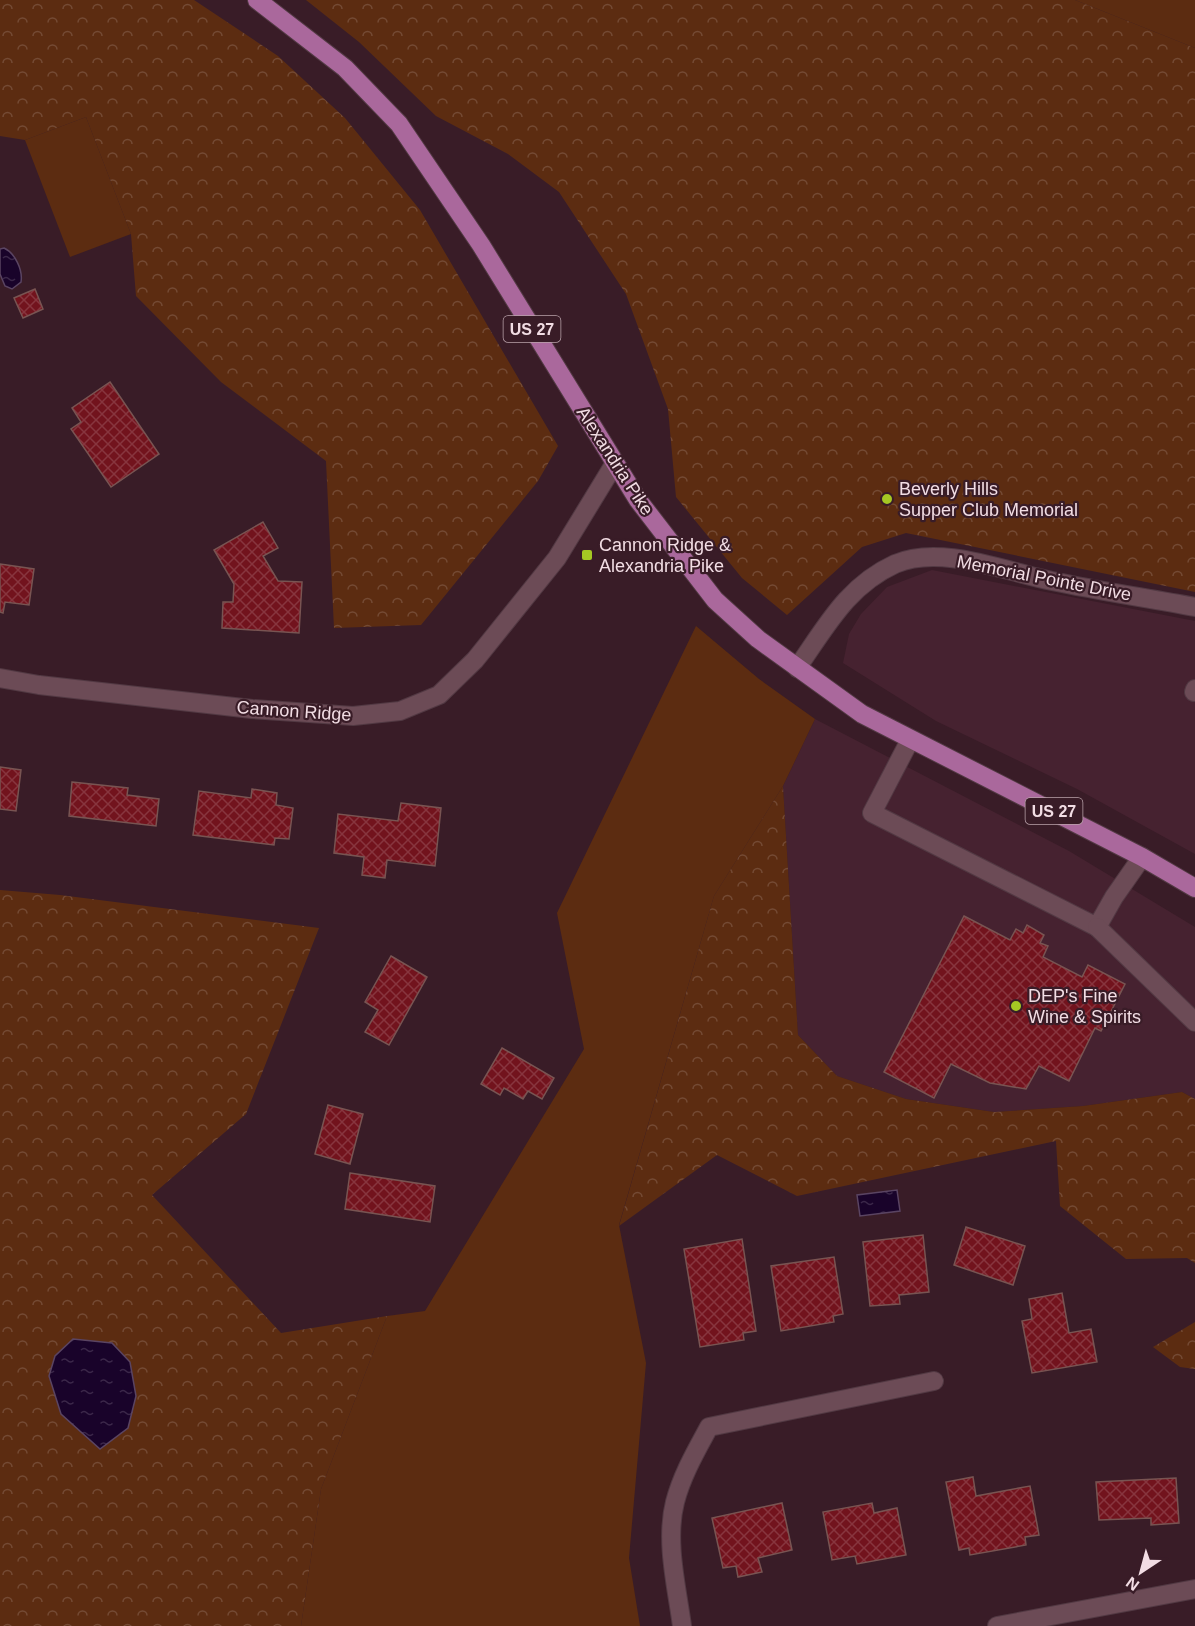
<svg xmlns="http://www.w3.org/2000/svg" width="1195" height="1626" viewBox="0 0 1195 1626" font-family="Arial,sans-serif">
<defs>
<pattern id="forest-crowns" width="20" height="18" patternUnits="userSpaceOnUse" patternTransform="scale(1.5)"><rect width="20" height="18" fill="#5c2c11"/><path d="M2 6a3 3 0 1 1 6 0M12 15a3 3 0 1 1 6 0" fill="none" stroke="#744a34"/></pattern>
<pattern id="water-ripples" width="26" height="14" patternUnits="userSpaceOnUse" patternTransform="scale(1.5)"><rect width="26" height="14" fill="#19032a"/><path d="M2 4q2-2 4 0t4 0M15 11q2-2 4 0t4 0" fill="none" stroke="#3b2749"/></pattern>
<pattern id="building-cross-hatch" width="8" height="8" patternUnits="userSpaceOnUse" patternTransform="scale(1.5)"><rect width="8" height="8" fill="#72131d"/><path d="M0 0l8 8M0 8l8-8" fill="none" stroke="#87353e"/></pattern>
</defs>
<rect width="100%" height="100%" fill="#391c27"/>
<g fill="#462230">
<polygon points="932,570 1195,621 1195,854 1077,789 936,721 843,663 849,634 861,614 887,587"/>
<polygon points="815,719 1069,851 1195,927 1195,1099 1182,1092 1083,1106 994,1112 906,1099 837,1076 798,1035 783,786"/>
</g>
<g fill="#5c2c11">
<polygon points="1075,0 1195,0 1195,48"/>
<polygon points="86,117 131,234 70,257 25,140"/>
<polygon points="696,626 759,679 815,719 783,786 714,896 619,1225 646,1363 629,1558 640,1626 301,1626 321,1489 387,1316 425,1311 584,1049 557,913"/>
</g>
<g fill="url(#forest-crowns)">
<polygon points="0,0 194,0 278,56 345,118 420,210 558,446 538,481 421,625 334,628 326,461 221,382 136,296 131,234 86,117 25,140 0,136"/>
<polygon points="306,0 1075,0 1195,48 1195,592 906,533 862,547 787,615 742,578 676,497 668,409 626,294 559,192 508,154 436,116 359,42"/>
<polygon points="783,786 798,1035 837,1076 906,1099 994,1112 1083,1106 1182,1092 1195,1099 1195,1263 1187,1258 1126,1259 1060,1206 1056,1141 797,1196 717,1155 619,1226 714,896"/>
<polygon points="0,890 60,895 319,928 246,1114 152,1195 281,1333 387,1316 321,1489 301,1626 0,1626"/>
<polygon points="1195,1322 1195,1369 1180,1367 1153,1347"/>
</g>
<g fill="url(#water-ripples)" stroke="#5a4462" stroke-width="1.5">
<path d="M 4,248 C 15,253 23,270 21,282 L 12,289 L 5,286 L 0,274 L 0,249 Z"/>
<polygon points="897,1190 900,1211 860,1216 857,1195"/>
<polygon points="73,1339 112,1343 130,1362 136,1396 128,1428 100,1449 61,1414 49,1376 55,1356"/>
</g>
<g fill="url(#building-cross-hatch)" stroke="#785452" stroke-width="1.5">
<polygon points="35,289 43,309 23,318 14,298"/>
<polygon points="110,382 159,454 111,487 71,429 81,422 72,408"/>
<polygon points="263,522 278,548 263,556 278,581 302,582 299,633 222,628 223,602 233,602 234,584 214,550"/>
<polygon points="0,564 34,569 29,605 5,602 3,613 0,612"/>
<polygon points="0,767 21,770 16,811 0,809"/>
<polygon points="72,782 128,788 127,795 159,799 156,826 69,816"/>
<polygon points="252,789 277,793 276,805 293,808 289,839 275,838 274,845 193,835 199,791 251,798"/>
<polygon points="401,803 441,808 435,866 387,860 385,878 362,875 364,857 334,853 338,814 398,821"/>
<polygon points="964,916 1010,940 1016,929 1023,933 1027,925 1044,935 1040,943 1048,946 1043,957 1082,977 1088,965 1125,984 1101,1031 1095,1028 1069,1081 1039,1066 1026,1089 990,1083 951,1064 934,1098 884,1072"/>
<polygon points="391,956 427,977 389,1045 365,1032 378,1010 365,1002"/>
<polygon points="502,1048 554,1078 542,1099 528,1091 523,1099 504,1088 500,1095 481,1084"/>
<polygon points="328,1105 363,1114 350,1164 315,1154"/>
<polygon points="350,1173 435,1186 430,1222 345,1209"/>
<polygon points="966,1227 1025,1246 1013,1285 954,1265"/>
<polygon points="923,1235 929,1292 899,1295 900,1304 870,1306 863,1242"/>
<polygon points="742,1239 756,1331 743,1333 744,1340 700,1347 684,1249"/>
<polygon points="834,1257 843,1314 833,1316 834,1322 781,1331 771,1266"/>
<polygon points="1062,1293 1069,1333 1091,1329 1097,1362 1032,1373 1022,1321 1032,1319 1029,1299"/>
<polygon points="973,1477 976,1496 1030,1486 1039,1535 1025,1537 1026,1545 970,1555 969,1548 959,1550 946,1482"/>
<polygon points="1176,1478 1179,1523 1151,1525 1151,1518 1099,1520 1096,1482"/>
<polygon points="782,1503 792,1550 758,1558 762,1572 738,1577 736,1566 723,1568 712,1518"/>
<polygon points="872,1503 874,1513 897,1508 906,1555 857,1564 855,1556 832,1560 823,1512"/>
</g>
<g fill="none" stroke-linecap="round" stroke-linejoin="round">
<g stroke="#523943" stroke-width="20">
<g id="minor">
<path d="M 797,668 C 826,627 847,586 895,564 C 941,544 1006,572 1052,581 C 1099,591 1147,598 1195,607"/>
<polyline points="0,678 39,685 252,709 353,716 400,711 439,695 475,660 557,558 615,463"/>
<polyline points="1194,692 1195,689"/>
<polyline points="910,740 872,813 1097,927 1114,897 1142,857"/>
<polyline points="1097,927 1195,1022"/>
<path d="M 682,1626 C 677,1588 665,1541 675,1502 C 682,1475 696,1451 709,1427 L 934,1381"/>
<polyline points="997,1626 1195,1589"/>
</g>
</g>
<g stroke="#523943" stroke-width="20">
<polyline id="major" points="257,0 345,68 399,124 481,245 638,500 715,600 758,639 862,714 1142,857 1195,888"/>
</g>
<use href="#minor" stroke="#6c4b56" stroke-width="18"/>
<use href="#major" stroke="#aa689c" stroke-width="18"/>
</g>
<g fill="#a5c823" stroke="#391c27" stroke-width="2">
<circle cx="887" cy="499" r="6"/>
<rect x="581" y="549" width="12" height="12" rx="3"/>
<circle cx="1016" cy="1006" r="6"/>
</g>
<g text-anchor="middle" stroke-width="4.5" stroke-linejoin="round" paint-order="stroke">
<g fill="#391c27" stroke="#baa3ab" stroke-width="1.5">
<rect x="503.5" y="316" width="57" height="26" rx="4.5"/>
<rect x="1025.5" y="798" width="57" height="26" rx="4.5"/>
</g>
<g font-size="16" font-weight="bold" fill="#f2dde4">
<text x="532" y="335">US 27</text>
<text x="1054" y="817">US 27</text>
</g>
<g font-size="18" fill="#f2dde4" stroke="#391c27">
<text transform="translate(615 461) rotate(57)" y="6">Alexandria Pike</text>
<text transform="translate(1044 578) rotate(11)" y="6">Memorial Pointe Drive</text>
<text transform="translate(294 711) rotate(4)" y="6">Cannon Ridge</text>
</g>
<g font-size="18" fill="#f2dde4" stroke="#391c27" text-anchor="start">
<text x="899" y="495">Beverly Hills<tspan x="899" dy="21">Supper Club Memorial</tspan></text>
<text x="599" y="551">Cannon Ridge &amp;<tspan x="599" dy="21">Alexandria Pike</tspan></text>
<text x="1028" y="1002">DEP's Fine<tspan x="1028" dy="21">Wine &amp; Spirits</tspan></text>
</g>
</g>
<g transform="translate(1141 1572) rotate(216)" stroke="#391c27" stroke-width="4.5" paint-order="stroke">
<path d="M0-4.5L10 22L0 15L-10 22Z" fill="#f2dde4"/>
<text y="-9" font-size="16" font-weight="bold" text-anchor="middle" fill="#f2dde4">N</text>
</g>
</svg>
